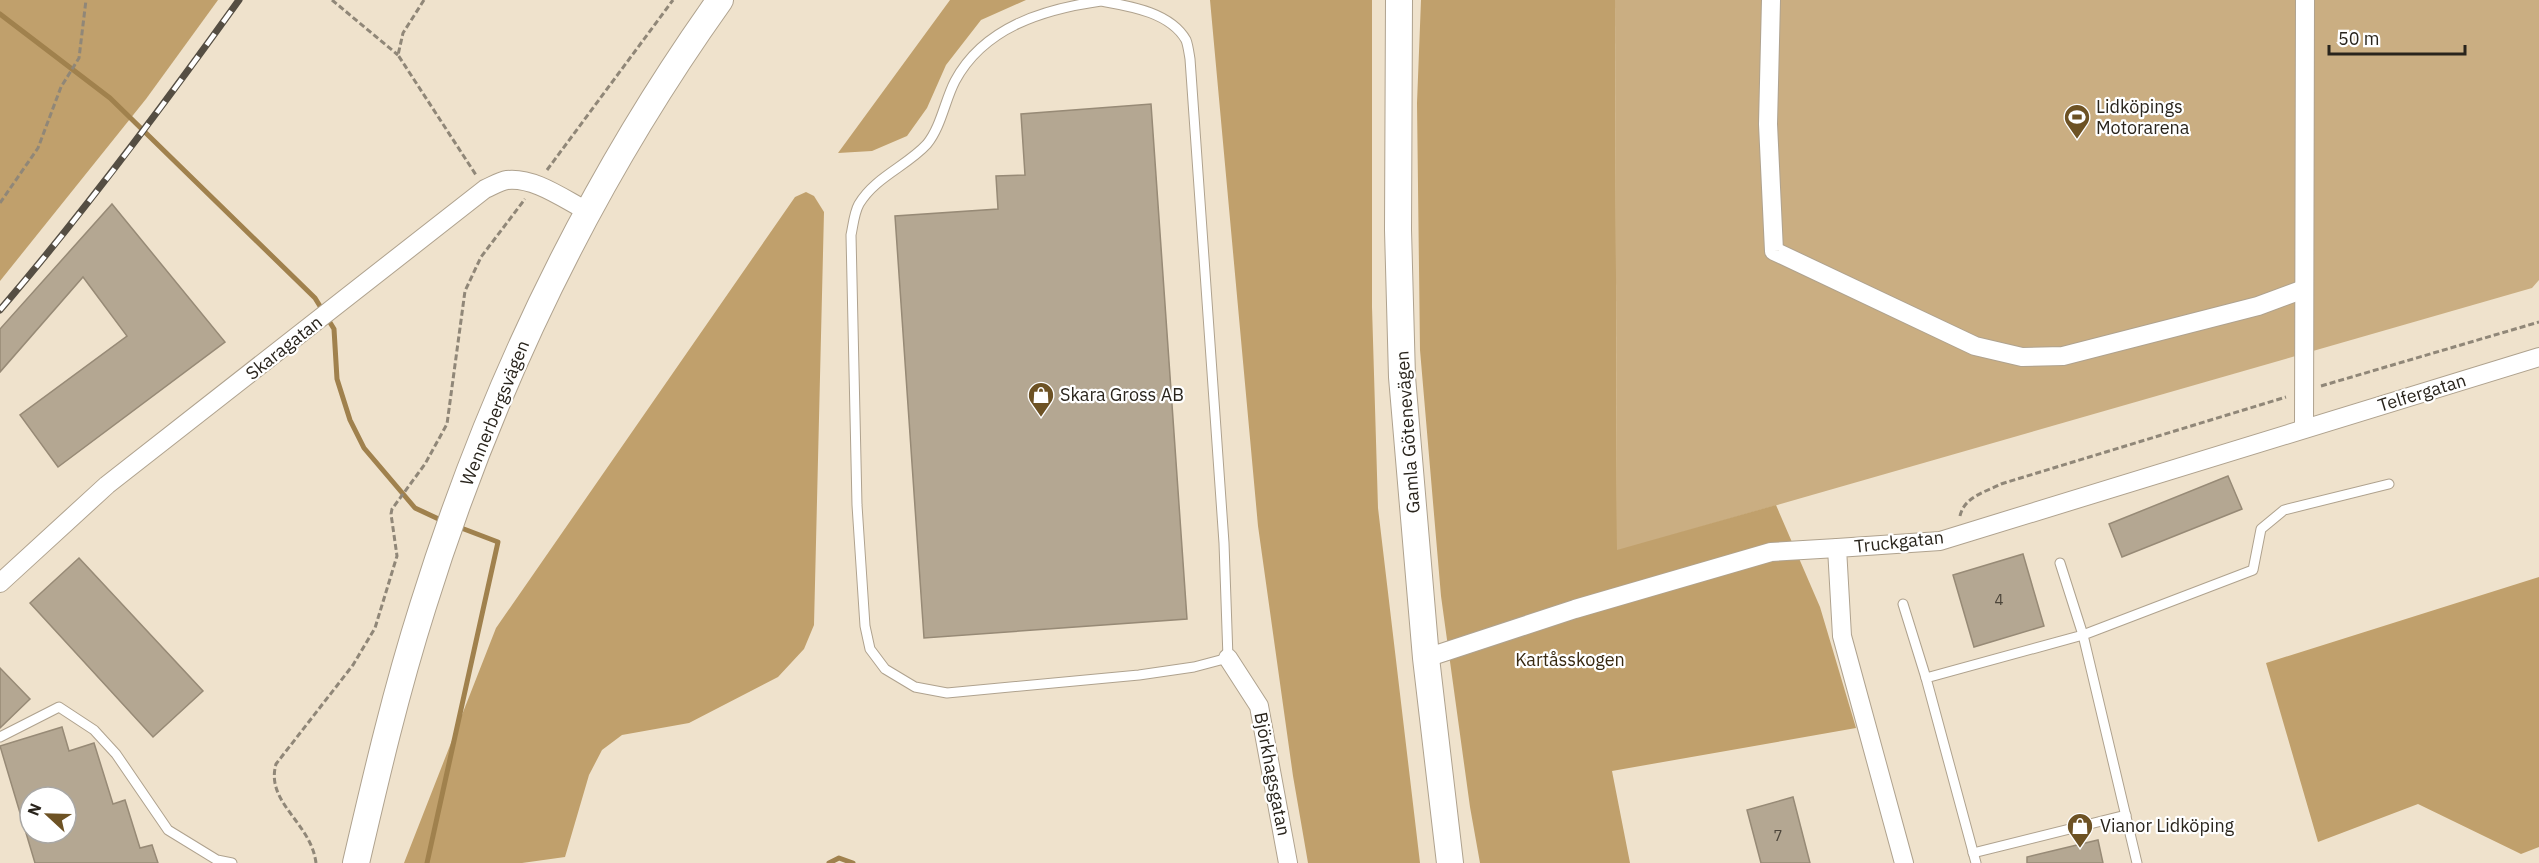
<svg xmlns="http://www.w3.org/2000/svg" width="2539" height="863" viewBox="0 0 2539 863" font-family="'IBM Plex Sans',sans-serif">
<rect width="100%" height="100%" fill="#efe2cc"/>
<polygon fill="#caae82" points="1615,0 2539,0 2539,280 2532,288 1617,551"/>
<g fill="#c0a06c">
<polygon points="0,0 218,0 146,99 0,281"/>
<polygon points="950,0 1026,0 981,20 946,65 927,108 907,136 872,151 838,153"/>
<polygon points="1210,0 1372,0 1372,307 1378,508 1420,863 1308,863 1293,776 1258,526"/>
<polygon points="1421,0 1615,0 1617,550 1776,505 1820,607 1856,728 1612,771 1630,863 1480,863 1470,807 1441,596 1420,350 1417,103"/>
<polygon points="806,192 814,196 824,212 814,625 804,649 778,677 689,723 622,735 602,750 589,775 565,857 522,863 404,863 496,628 795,197"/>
<polygon points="2539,577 2539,847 2521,854 2418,804 2318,842 2266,663"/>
</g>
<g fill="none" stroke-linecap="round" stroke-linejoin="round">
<g stroke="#a0814d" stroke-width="5">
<polyline points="0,14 110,98 315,298 334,329 337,379 350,420 364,448 415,508 445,522"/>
<polyline points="427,863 498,542 456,526"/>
<polyline points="829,863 839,858 853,863"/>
</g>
</g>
<g fill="#b4a792" stroke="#978a76" stroke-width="1.5" fill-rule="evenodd">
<polygon points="1151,104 1187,619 924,638 895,216 998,209 996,176 1025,175 1021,114"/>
<polygon points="112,204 225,342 58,467 20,415 127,336 83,277 0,372 0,329"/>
<polygon points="2228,476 2242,509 2122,557 2109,524"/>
<polygon points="2023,554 2044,626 1974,647 1953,575"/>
<polygon points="79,558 203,691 153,737 30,603"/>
<polygon points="0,668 30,699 0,728"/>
<path d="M 62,727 L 69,751 L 94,743 L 113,804 L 125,800 L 140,848 L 152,845 L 158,863 L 35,863 L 0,746 ZM 30,797 L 66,797 L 66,833 L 30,833 Z"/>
<polygon points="1793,797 1810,863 1761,863 1747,810"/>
<polygon points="2098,840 2103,863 2027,863 2027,857"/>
</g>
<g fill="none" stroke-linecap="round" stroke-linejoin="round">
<g stroke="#afa28e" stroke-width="11">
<g id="lane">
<path d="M 1101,1 C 1129,6 1170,12 1186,40 C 1188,45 1189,53 1190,59 L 1224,543 L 1228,658 L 1194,667 L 1139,675 L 947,693 L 915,687 L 885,669 L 870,649 L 865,626 L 857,505 L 851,235 C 853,226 854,213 859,204 C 875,177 907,166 927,144 C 941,127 945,100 955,81 C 984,27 1044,9 1101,1 Z"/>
<polyline points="1903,604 1926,678"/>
<polyline points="0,737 59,707 94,730 116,754 168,830 217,860 232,863"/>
<polyline points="1973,853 2126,815"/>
<polyline points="1976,863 1926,678 2083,635 2060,563"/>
<polyline points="2137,863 2083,635 2253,570 2261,529 2284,510 2389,484"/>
</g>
</g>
<g stroke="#afa28e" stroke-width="20">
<g id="street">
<polyline points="1771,0 1768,124 1774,251 1975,346 2022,357 2063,356 2258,306 2304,289"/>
<polyline points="2304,427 2305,0"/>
<path d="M 0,583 L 107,485 L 485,189 C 492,186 500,181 507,180 C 535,177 565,200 589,212"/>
<polyline points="1228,658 1259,706 1288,863"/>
<polyline points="1426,658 1575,609 1771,552 1837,548"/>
<polyline points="1904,863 1842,636 1837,548 1940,541 2539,357"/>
</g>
</g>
<g stroke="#afa28e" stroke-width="28">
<g id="secondary">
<polyline points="1399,0 1398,230 1402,377 1426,658 1450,863"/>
<path d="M 356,863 C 376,777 396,691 423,606 C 490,391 589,184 720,0"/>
</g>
</g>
<g stroke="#908778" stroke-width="3" stroke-dasharray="6 3" stroke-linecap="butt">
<polyline points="332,0 398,55"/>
<polyline points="424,0 403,33 398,55 476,175"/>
<polyline points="547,170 673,0"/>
<polyline points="0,203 38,148 61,87 79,58 86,0"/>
<polyline points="2321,386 2539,322"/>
<path d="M 1960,516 C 1964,497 1985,492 2001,484 L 2286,397"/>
<path d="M 316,863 C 311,822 265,803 276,764 L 353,665 L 375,628 L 397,556 L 391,514 L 392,509 L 425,464 L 447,424 L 465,291 L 481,257 L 525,199"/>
</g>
<use href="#lane" stroke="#fff" stroke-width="9"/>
<use href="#street" stroke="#fff" stroke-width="18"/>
<use href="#secondary" stroke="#fff" stroke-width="26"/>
<g stroke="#554e43" stroke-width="7">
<path id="rail" d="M 0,310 C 85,211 163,106 239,0"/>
</g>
<use href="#rail" stroke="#fff" stroke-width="4.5" stroke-dasharray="14" stroke-linecap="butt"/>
</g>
<defs>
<g id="stadium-pin" transform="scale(1.35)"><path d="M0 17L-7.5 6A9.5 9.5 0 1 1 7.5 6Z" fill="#6d5224" stroke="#fff"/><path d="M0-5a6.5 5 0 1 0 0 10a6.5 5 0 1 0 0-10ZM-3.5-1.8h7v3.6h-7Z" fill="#fff"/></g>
<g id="shop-pin" transform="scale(1.35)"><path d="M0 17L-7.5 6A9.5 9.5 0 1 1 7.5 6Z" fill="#6d5224" stroke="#fff"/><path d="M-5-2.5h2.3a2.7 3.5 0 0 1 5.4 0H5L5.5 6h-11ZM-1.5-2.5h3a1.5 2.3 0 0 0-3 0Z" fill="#fff"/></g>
</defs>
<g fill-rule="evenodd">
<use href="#stadium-pin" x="2077" y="117"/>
<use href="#shop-pin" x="1041" y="395"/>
<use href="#shop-pin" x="2080" y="826"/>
</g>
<g text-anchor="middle" stroke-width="4.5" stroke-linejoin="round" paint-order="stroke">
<g font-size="15" fill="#4c453a">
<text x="1999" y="605">4</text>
<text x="1778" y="841">7</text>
</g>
<g font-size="18" fill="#29241c" stroke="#fff" text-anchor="start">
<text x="2096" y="113">Lidköpings<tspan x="2096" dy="21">Motorarena</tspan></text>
<text x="1060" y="401">Skara Gross AB</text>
<text x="2100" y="832">Vianor Lidköping</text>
</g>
<g font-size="18" fill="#29241c" stroke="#fff">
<text transform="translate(284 348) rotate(-38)" y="6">Skaragatan</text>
<text transform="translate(2422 393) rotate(-17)" y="6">Telfergatan</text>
<text transform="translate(495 413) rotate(-68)" y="6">Wennerbergsvägen</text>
<text transform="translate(1408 432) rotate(-94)" y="6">Gamla Götenevägen</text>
<text transform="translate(1899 542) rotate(-6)" y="6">Truckgatan</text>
<text transform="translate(1272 774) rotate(79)" y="6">Björkhagsgatan</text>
</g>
<g font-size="18" fill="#372810" stroke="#fff">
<text x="1570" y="666">Kartåsskogen</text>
</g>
</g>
<g transform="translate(48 815) rotate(292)"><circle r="28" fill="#ffffff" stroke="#a9a7a4" stroke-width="1.5"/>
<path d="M0-4.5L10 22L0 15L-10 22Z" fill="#6d5224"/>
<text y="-9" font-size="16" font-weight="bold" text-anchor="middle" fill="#29241c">N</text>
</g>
<path d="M2329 45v9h136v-9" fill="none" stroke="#29241c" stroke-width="3"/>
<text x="2338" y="45" font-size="18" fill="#29241c" stroke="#ffffff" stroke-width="4.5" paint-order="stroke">50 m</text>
</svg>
